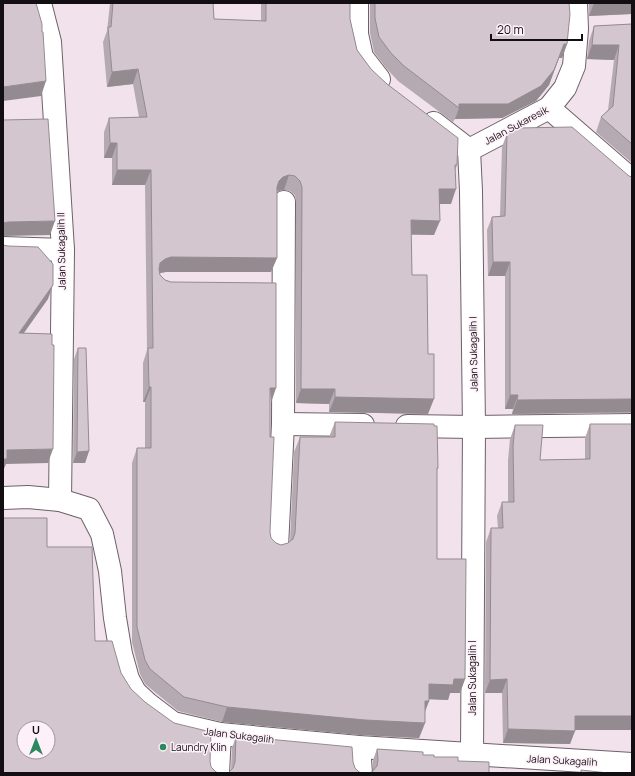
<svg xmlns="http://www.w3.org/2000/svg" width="635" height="776" viewBox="0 0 635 776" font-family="Manrope,sans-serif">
<rect width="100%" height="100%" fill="#f1e2eb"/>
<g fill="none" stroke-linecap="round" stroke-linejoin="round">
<g stroke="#6d6168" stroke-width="24">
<g id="minor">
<polyline points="40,3 50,42 63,250 60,500"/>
<polyline points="357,3 357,34 362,57 379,79"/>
<polyline points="549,108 632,180"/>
<polyline points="434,123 469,150 471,191 474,427 472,755"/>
<polyline points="469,150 549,108 565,88 574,66 577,29 576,3"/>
<polyline points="3,248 63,250"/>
<polyline points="283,424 363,425"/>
<polyline points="407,426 474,427 632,425"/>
<polyline points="3,498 28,497 60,500 89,509 102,534 110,571 115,618 121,654 128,679 135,692 148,704 173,723 220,734 359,747 632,764"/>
<polyline points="277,547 283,424 284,202"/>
<polyline points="359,747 361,773"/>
<polyline points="218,773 220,734"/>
</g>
</g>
<use href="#minor" stroke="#fff" stroke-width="22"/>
</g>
<g fill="#b6aab2">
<polygon points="110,3 213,3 214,19 261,21 261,3 350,3 350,19 357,50 371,69 457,165 455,171 451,204 439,204 434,235 411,235 412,275 428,414 329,412 329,404 296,403 296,202 295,195 290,191 284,190 277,192 277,258 271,272 166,272 160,273 160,275 270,403 270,532 271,538 276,543 281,545 288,543 290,542 294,452 300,437 329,437 335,422 438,468 437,470 437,559 465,679 460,693 450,693 448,700 429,699 429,701 425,712 425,723 419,738 360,735 222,722 178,711 145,684 140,674 132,642 132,463 137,448 145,448 145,402 143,402 143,363 147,350 145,185 112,185 112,158 104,158 104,132 109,118 139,117 133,84 107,87 103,42 107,31"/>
<polygon points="370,3 569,3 567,44 562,58 559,58 549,85 536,101 502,118 455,119 453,122 398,81 386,68 374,52 370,33"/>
<polygon points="589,3 632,3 632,14 589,16"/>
<polygon points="632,24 632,163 596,132 601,117 608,110 614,60 587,59 589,41 594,26"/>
<polygon points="507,133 632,177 632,413 512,414 513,409 505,409 505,276 488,276 487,230 492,217 500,216 502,147"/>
<polygon points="78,348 89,451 85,463 73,463 74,359"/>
<polygon points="590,424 632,730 575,730 570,744 503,743 502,693 485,693 486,542 491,528 498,528 497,516 502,502 508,502 508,460 510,439 515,425 540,460 585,459 585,438"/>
<polygon points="236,736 353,762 355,768 359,772 228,773 231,770 232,748"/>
<polygon points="377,749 423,755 434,757 458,761 372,772 373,770 373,760"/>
</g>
<g fill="#948b91">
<polygon points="594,3 632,3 632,12 631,14 589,16"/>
<polygon points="564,44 567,44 562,58 559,58 549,85 536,101 502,118 455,119 459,108 459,104"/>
<polygon points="592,45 619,45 614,60 587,59"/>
<polygon points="138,69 133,84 107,87 112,72"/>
<polygon points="46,81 41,96 3,101 3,87"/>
<polygon points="110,143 117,143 112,158 104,158"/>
<polygon points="117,170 151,170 145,185 112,185"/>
<polygon points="289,175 284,190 277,191 273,195 279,181 283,177"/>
<polygon points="439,189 456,189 451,204 434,204"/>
<polygon points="411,220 440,221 434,235 406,234"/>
<polygon points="55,221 50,235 3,236 3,223 8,222"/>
<polygon points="171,257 277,258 271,272 166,272 160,273 155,278 160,263 165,259"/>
<polygon points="493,262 510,262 505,276 488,276"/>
<polygon points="53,285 48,299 14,347 19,333"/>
<polygon points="149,387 151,387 145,402 143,402"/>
<polygon points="270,388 276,388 271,403"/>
<polygon points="301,389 335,389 329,404 296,403"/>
<polygon points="510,395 518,395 513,409 505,409"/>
<polygon points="335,397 434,399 428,414 329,412"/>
<polygon points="632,399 632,412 512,414 517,400"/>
<polygon points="53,449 48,463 6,464 3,471 3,459 7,450"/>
<polygon points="89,451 85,463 73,463 77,452"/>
<polygon points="454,679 465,679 460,693 450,693 448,700 424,699 429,684"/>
<polygon points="507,679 502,693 485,693 490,680"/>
<polygon points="425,701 429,701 423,716"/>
<polygon points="227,707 425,723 419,738 360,735 222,722"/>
<polygon points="575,716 632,716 632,730 570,730"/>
<polygon points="508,729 575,731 570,744 503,743"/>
</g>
<g fill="#d4c6cf" stroke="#948b91" fill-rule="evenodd">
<polygon points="3,3 36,3 42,24 42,32 43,32 46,81 3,87"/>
<polygon points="113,3 213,3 214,19 266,21 266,3 350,3 350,19 357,50 371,69 387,84 458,138 457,165 455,165 456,189 439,189 440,221 411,220 412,275 427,275 428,354 434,354 434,399 335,397 335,389 301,389 302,187 300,181 295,176 289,175 283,177 279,181 277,187 277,258 171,257 165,259 160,263 159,269 160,275 165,280 171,282 276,283 276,388 270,388 270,437 274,437 270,532 271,538 276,543 281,545 288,543 293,539 295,533 300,437 335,437 335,422 434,424 434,426 437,426 438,468 437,468 437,559 466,559 465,679 454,679 453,685 429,684 429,701 425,701 425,723 365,720 227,707 184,697 150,669 145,660 137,627 137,448 151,448 151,387 149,387 148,348 153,348 151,170 117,170 117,143 110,143 109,118 147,117 138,69 112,72 108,27 111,27"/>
<polygon points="375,3 569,3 570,14 567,44 564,44 554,70 541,86 508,104 459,104 459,108 404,66 391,53 379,37 375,18"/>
<polygon points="632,24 632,144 601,117 613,106 619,45 592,45 594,26"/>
<polygon points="48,119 55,221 8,222 3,223 3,120"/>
<polygon points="572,127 629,176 632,177 632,399 517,400 518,395 510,395 510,262 493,262 492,217 505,216 507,133 517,128"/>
<polygon points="3,245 8,246 38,247 53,264 53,285 19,333 52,334 52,345 54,345 53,449 7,450 7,459 3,459"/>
<polygon points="78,348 86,348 89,451 77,452"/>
<polygon points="590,424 632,424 632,716 575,716 575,731 508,729 507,679 490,680 491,528 503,528 502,502 514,502 513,446 515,425 543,425 540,460 590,459"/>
<path d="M 3,518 L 47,518 L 47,547 L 92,547 L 95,641 L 112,641 L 121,673 L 131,689 L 145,702 L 174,723 L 211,732 L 210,761 L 211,767 L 216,772 L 219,773 L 3,773 ZM 24,728 L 48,728 L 48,752 L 24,752 Z"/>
<polygon points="236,736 352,747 353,762 355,768 359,772 362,773 226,773 228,773 233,768 235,762"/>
<polygon points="377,749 423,752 423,755 434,755 434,757 458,757 458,761 489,762 489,773 368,773 372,772 377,766 378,760"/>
<polygon points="581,770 608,773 581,773"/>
</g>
<circle fill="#2c885f" stroke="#fef0f9" stroke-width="1.5" cx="163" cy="747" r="4"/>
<g text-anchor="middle" stroke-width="3" stroke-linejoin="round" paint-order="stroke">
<g font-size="10" fill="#120e11" stroke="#fef0f9">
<text transform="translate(516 125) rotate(-28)" y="4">Jalan Sukaresik</text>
<text transform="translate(61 251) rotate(-91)" y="4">Jalan Sukagalih II</text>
<text transform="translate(473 354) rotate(-91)" y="4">Jalan Sukagalih I</text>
<text transform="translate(472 678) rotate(-90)" y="4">Jalan Sukagalih I</text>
<text transform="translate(239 735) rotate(7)" y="4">Jalan Sukagalih</text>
<text transform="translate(562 760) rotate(3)" y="4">Jalan Sukagalih</text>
</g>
<g font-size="10" fill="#120e11" stroke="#fef0f9" text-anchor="start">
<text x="171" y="751">Laundry Klin</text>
</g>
</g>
<rect width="635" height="776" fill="none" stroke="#120e11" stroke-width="8"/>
<g transform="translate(36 740)"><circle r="19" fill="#fef0f9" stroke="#a0969c"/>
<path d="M0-3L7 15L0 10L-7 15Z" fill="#2c885f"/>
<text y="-6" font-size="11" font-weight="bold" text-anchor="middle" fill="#120e11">U</text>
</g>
<path d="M491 34v6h91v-6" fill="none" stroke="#120e11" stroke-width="2"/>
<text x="497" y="34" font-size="12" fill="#120e11" stroke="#fef0f9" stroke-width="3" paint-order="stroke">20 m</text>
</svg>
